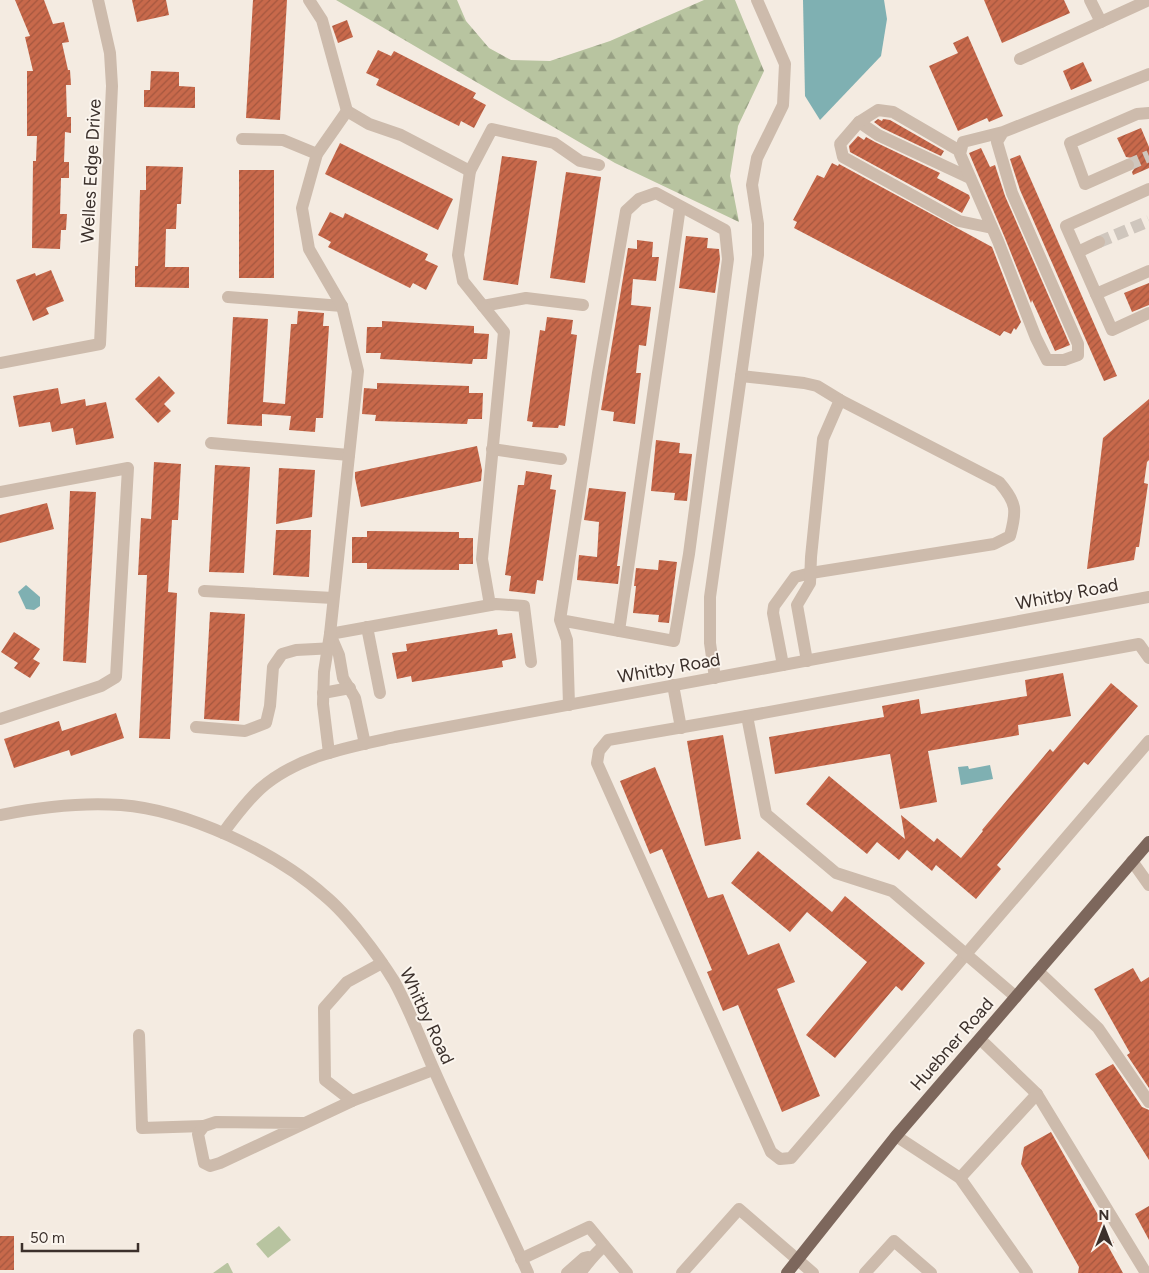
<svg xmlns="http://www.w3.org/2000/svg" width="1149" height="1273" viewBox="0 0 1149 1273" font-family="Figtree,sans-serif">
<defs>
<pattern id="forest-firs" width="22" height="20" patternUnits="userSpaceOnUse" patternTransform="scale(1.25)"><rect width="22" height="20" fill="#b8c4a0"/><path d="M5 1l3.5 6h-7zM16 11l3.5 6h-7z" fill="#97a083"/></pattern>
<pattern id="building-hatch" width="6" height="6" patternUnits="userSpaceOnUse" patternTransform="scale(1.25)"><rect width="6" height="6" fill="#c8694b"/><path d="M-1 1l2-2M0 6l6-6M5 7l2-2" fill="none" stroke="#a4573f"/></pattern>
</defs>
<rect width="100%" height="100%" fill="#f4ebe1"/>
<polygon fill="url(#forest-firs)" points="336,0 457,0 466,21 489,48 511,60 550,61 610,41 704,0 735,0 764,71 738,126 730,176 739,222 615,163"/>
<g fill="#b8c4a0">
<polygon points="279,1226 291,1240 268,1258 256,1244"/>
<polygon points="228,1263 233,1273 213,1273 227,1263"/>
</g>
<g fill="#7fb0b2">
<polygon points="803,0 884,0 887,19 881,56 820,120 805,96"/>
<polygon points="26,585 40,597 40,606 34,610 26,609 18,592"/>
<polygon points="990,765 993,779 961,785 958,767 968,766 969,769"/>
</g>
<g fill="url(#building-hatch)">
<polygon points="15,0 44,0 53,24 64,22 69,42 62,43 68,70 70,70 71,85 66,85 67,117 71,117 71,133 65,132 64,162 69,162 69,178 61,178 60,214 67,214 66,230 61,230 60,249 32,248 33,161 36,161 37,136 27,136 27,71 33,71 25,37 30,36"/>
<polygon points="132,0 166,0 169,15 137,22"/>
<polygon points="253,0 287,0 280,120 246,118"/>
<polygon points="984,0 1064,0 1070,13 1002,43"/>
<polygon points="347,20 353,37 338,43 332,26"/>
<polygon points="968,36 1003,116 989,122 987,118 958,131 929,66 958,53 953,43"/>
<polygon points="378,50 391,56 394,51 476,93 473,98 486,105 474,128 461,121 459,126 376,85 379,79 366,73"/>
<polygon points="1083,62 1092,81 1071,90 1063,71"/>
<polygon points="151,71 179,72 179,86 195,87 195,108 144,107 144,90 150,90"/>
<polygon points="878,119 882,121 883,119 890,120 944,151 941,156 882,128 874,122"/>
<polygon points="1141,128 1149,147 1149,168 1133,175 1132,172 1136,166 1136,162 1132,158 1126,157 1117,138"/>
<polygon points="858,136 864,140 866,137 875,142 940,173 937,178 969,195 970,198 962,213 850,152 849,146"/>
<polygon points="340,143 453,199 438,230 325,174"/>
<polygon points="981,148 990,167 995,165 1005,196 1070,345 1055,351 1032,300 1031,303 1005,238 969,153"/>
<polygon points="1020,155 1117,376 1104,381 1020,190 1010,159"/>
<polygon points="502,156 537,161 518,285 483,280"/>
<polygon points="832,163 838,166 839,164 992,247 1021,322 1016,330 1014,328 1011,334 1004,331 1000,336 794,228 797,222 793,220 817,175 824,178"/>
<polygon points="146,166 183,167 181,204 177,204 176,229 166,229 165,267 189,267 189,288 135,287 135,266 138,266 140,190 146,190"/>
<rect x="239" y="170" width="35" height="108"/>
<polygon points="566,172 601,177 585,283 550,278"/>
<polygon points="330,212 343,218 345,213 428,254 425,260 438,266 426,290 413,283 410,288 328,247 331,242 318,235"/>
<polygon points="686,236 708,238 707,248 719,249 720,259 715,293 679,288"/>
<polygon points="637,240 653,242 652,257 659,257 656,281 633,279 631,305 651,307 646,346 639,345 636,373 641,373 635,424 613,421 614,412 601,410 628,248 637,249"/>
<polygon points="51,270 64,301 46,308 49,314 33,321 16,280 35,273 36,276"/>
<polygon points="1149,283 1149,305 1132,312 1124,293"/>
<polygon points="298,311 324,313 323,326 329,326 323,418 316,418 315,432 289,430 291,416 262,414 262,426 227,424 233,317 268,319 263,402 285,404 291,324 297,324"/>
<polygon points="547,317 573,320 571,334 577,335 565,426 559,425 558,428 532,427 533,422 527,421 540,330 545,331"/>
<polygon points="382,321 474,326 474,333 489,334 487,359 473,359 472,364 380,359 381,353 366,353 367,327 382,327"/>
<polygon points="159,376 175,393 164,404 171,411 158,423 135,399"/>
<polygon points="377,383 469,386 469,393 483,393 482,419 468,419 467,424 375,421 376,415 362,414 364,388 377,389"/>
<polygon points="58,388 61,404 85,399 86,406 106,402 114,438 76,445 73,428 52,432 50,422 19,427 13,396"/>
<polygon points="1149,399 1149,460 1147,462 1144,483 1148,484 1139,547 1136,547 1134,560 1087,569 1103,438"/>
<polygon points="656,440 680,443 679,453 692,454 687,501 674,500 675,493 651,491"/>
<polygon points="477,446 482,470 481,481 361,507 355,478 355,472"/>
<polygon points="154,462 181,464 178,520 172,520 168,592 177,593 170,739 139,738 147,575 138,575 141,518 151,519"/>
<polygon points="215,465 250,467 244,573 209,572"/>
<polygon points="279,468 315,470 312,517 276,524"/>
<polygon points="526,471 552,475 550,489 556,490 543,581 537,580 535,594 509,591 511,576 505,575 518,485 524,485"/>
<polygon points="589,488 626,492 617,566 620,566 618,584 577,580 579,555 597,557 599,522 584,520"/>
<polygon points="70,491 96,492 86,663 63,661"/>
<polygon points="47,503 54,529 0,543 0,515"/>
<polygon points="276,530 311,530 309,577 273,575"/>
<polygon points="367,531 459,532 459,538 473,538 473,564 459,564 459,570 367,569 367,563 352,563 352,537 367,537"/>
<polygon points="659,560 677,562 669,623 658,622 659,615 633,613 636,586 634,586 636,568 658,570"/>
<polygon points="210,612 245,614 239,721 204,719"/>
<polygon points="497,629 498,635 512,633 516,658 502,661 503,667 412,682 411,676 397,679 392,653 407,651 406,644"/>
<polygon points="14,632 40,649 33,659 40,663 30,678 14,668 18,663 1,652"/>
<polygon points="1063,673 1071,716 1018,725 1019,735 928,751 937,802 900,809 890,754 775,774 769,737 884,717 882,706 919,699 921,714 1027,696 1025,680"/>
<polygon points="1111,683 1138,706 1088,765 1084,762 997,865 1001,869 976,899 936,865 932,871 907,850 899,860 877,842 867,854 806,804 829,776 905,839 901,815 934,842 937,838 961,858 983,831 982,830 1050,749 1053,752"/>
<polygon points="116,713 124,738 71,756 69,750 14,768 4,739 59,721 62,731"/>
<polygon points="723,735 741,839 705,846 687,741"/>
<polygon points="655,767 708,898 723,894 748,955 779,943 795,982 777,989 820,1096 782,1112 738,1005 723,1011 707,972 712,970 662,849 650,854 620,781"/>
<polygon points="758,851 832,912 845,896 925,963 902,991 896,986 835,1058 806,1035 867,962 807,912 790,932 731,883"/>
<polygon points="1133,968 1141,982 1149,977 1149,1088 1127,1055 1130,1053 1094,989"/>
<polygon points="1113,1064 1142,1107 1149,1110 1149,1160 1095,1074"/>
<polygon points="1051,1132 1114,1243 1108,1246 1123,1273 1078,1273 1079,1267 1021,1164 1024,1147"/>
<polygon points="1149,1206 1149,1240 1135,1214"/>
<rect x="0" y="1236" width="14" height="34"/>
</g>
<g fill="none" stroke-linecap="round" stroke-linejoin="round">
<g stroke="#cfc6bd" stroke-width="12" stroke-dasharray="12 6" stroke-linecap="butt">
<polyline points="1128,165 1149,156"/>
<polyline points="1099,242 1149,221"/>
</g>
<g stroke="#cdbbac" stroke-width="12">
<polyline points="309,0 322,20 347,111 369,124 401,135 470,171"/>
<polyline points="1090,0 1101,22"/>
<polyline points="1020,59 1149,0"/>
<polyline points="859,122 878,135 970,178"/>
<polyline points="1003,132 997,142 1012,193 1078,344 1078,355 1064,360 1047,360 1036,338 998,241 960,154 963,142 1003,132 1149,74"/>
<polyline points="242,139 283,140 317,154"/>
<polyline points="960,151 893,112 878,110 859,122 840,144 843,157 959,221 992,228"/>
<polyline points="1128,165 1085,184 1070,143 1137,114 1149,113"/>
<polyline points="1078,252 1099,242"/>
<polyline points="1149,271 1096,294 1112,330 1149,313"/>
<polyline points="1096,294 1066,226 1149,189"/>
<polyline points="228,297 342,306"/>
<polyline points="483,306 526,298 583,305"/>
<polyline points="0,363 100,344 112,86 110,53 98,0"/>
<path d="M 741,376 L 804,383 L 817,386 L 840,400 L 999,482 C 1017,503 1017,510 1010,536 L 994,544 L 811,573 L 795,577 L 774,606 L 773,613 L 783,665"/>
<polyline points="211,443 349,455"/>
<polyline points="492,449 561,459"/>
<polyline points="0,492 128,468 116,677 101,686 0,719"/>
<polyline points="204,591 333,598"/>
<polyline points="490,605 482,559 504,332 463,281 458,255 470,171 492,129 554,143 580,161 599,165"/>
<polyline points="560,620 674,641 689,554 728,259 725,230 656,193 639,199 626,211 598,373 560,620 567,640 569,705"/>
<polyline points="367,627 380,693"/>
<polyline points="619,631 680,207"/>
<polyline points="330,634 496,604 524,606 531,662"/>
<polyline points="333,641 339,655 343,678 355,698 365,744"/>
<polyline points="1149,658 1139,644 747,716 608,740 599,751 597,763 771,1152 780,1159 791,1158 1149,741"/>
<polyline points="807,661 797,605 810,583 811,557 823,439 840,400"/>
<polyline points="715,678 710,643 710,597 758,255 758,224 752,185 757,158 783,105 785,64 757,0"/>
<polyline points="673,685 681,728"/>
<polyline points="323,693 350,688"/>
<polyline points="747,716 766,814 836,873 892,891 1016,997"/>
<polyline points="196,727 245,731 266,723 270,706 273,667 282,654 296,650 335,648"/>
<polyline points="329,753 323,704 324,672 330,634 358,371 342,306 309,249 302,208 317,154 347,111"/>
<path d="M 0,815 C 40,807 80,802 121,805 C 187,810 276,852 325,896 C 348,915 378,955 394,981 C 410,1010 421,1041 434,1070 C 464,1138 497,1205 528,1273"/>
<path d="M 223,833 C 235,817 246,802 260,789 C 297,756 349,747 395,737 L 1149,597"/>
<polyline points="1132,861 1149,885"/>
<polyline points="382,963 347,982 324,1008 325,1080 352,1101 433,1070"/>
<polyline points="1038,971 1098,1028 1149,1102"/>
<polyline points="139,1035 142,1128 204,1126"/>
<polyline points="980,1039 1037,1094 1146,1273"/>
<polyline points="303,1123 216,1122 204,1126 198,1134 204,1163 210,1166 220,1163 352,1101"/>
<polyline points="896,1136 960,1178 1027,1273"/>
<polyline points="960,1178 1037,1094"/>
<polyline points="521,1259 589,1227 627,1273"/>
<polyline points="567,1273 584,1258 588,1257"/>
<path d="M 580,1273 C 589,1262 593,1255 604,1246"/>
<polyline points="682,1273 739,1209 813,1273"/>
<polyline points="865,1273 894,1241 931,1273"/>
</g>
<polyline stroke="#7d675c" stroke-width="12" points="787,1273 896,1136 1149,842"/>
</g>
<g text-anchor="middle" stroke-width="4" stroke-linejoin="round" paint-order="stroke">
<g font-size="18" fill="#3b302b" stroke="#fbf5ee">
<text transform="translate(91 171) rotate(-87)" y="6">Welles Edge Drive</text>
<text transform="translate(1067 594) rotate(-11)" y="6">Whitby Road</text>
<text transform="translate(669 668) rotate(-10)" y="6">Whitby Road</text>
<text transform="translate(427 1016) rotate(65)" y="6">Whitby Road</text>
<text transform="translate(952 1044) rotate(-49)" y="6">Huebner Road</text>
</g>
</g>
<g transform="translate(1104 1228)" stroke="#fbf5ee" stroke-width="4" paint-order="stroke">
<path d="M0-4L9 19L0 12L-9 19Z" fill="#3b302b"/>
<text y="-8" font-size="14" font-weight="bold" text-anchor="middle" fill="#3b302b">N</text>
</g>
<path d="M22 1243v8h116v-8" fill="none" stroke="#3b302b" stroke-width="2.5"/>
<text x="30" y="1243" font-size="15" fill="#3b302b" stroke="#fbf5ee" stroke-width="4" paint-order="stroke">50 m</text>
</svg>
